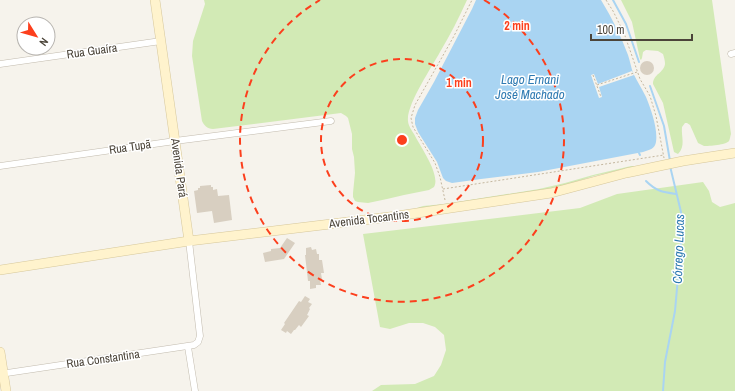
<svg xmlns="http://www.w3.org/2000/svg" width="735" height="391" viewBox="0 0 735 391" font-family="'Archivo Narrow',sans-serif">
<rect width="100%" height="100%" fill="#f6f3ec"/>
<g fill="#d2eab5">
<path d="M 204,0 L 467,0 C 459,18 450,35 440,52 C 432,67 406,105 408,121 C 408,125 412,131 414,134 C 420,146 441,175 434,187 L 429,190 L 404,195 L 387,199 L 368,203 L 358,202 L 355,201 L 353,197 L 353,193 L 355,173 L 354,157 L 352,149 L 352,134 L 348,118 L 346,116 L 341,113 L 213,129 C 207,129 204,125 202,121 L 192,56 L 193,41 L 205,4 Z"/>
<path d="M 621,0 L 712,0 L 731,134 C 730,137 730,139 729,141 C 726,145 709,146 704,146 C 702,145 700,144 698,143 L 690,125 L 687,123 L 685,123 L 682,127 C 681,137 686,146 678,154 L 674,152 L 663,103 L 653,84 C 653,74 664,73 665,64 C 665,61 664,57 663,54 L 658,51 L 646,50 L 643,52 L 642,58 L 641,60 L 640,59 L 632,22 Z"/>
<polygon points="631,166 639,166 594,176 566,185 539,191 414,209 423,206 444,204 539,189 565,183 593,175"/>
<polygon points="703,182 709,191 712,202 720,207 735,203 735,391 372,391 381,385 415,384 434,376 441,365 446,350 444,335 435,327 423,323 409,323 390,329 380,327 363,234 580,208 617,194"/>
</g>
<path fill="#a9d4f2" d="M 476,0 L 601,0 C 612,18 621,36 628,55 C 630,61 631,67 633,73 C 637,81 642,89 646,97 C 651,109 658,129 656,142 C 655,149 649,150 643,152 L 538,172 L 481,179 L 452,183 L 446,181 L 443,178 L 437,162 L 418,132 L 415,124 L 415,118 L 418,110 L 434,82 L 472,9 Z"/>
<polygon fill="#f6f3ec" points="632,71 634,75 599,87 602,97 599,98 591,75 594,74 598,84"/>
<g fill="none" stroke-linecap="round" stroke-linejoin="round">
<g stroke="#a9d4f2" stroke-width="2">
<polyline points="613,0 626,24 639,62"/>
<polyline points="650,86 664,126 670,161"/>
<polyline points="639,153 640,155"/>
<path d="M 646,181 C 656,191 662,192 676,194"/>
<polyline points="663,391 665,362 675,311 681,243 681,212 670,166"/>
</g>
</g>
<g fill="#d8cfc1">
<circle cx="647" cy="68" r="7"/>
<polygon points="211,185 211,187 213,187 213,190 217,189 218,196 229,195 232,220 214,223 212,211 197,213 194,191 198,190 198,188 200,188 200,186"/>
<polygon points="287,238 295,243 284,259 265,262 263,253 271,251 271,249 280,248"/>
<polygon points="311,247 312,250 316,249 317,254 319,254 319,260 322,260 324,273 321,273 322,279 320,280 321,285 316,285 316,288 310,289 310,281 308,281 305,255 306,255 306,248"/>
<polygon points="305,296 310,299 308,302 312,304 309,308 310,309 307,315 309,316 301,327 299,325 295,330 294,330 291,334 287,331 286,333 281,330 285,324 284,323 299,301 301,302"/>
</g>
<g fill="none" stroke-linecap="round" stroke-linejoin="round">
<g stroke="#c2bbae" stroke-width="7">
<g id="street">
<polyline points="731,54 735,53"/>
<polyline points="0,64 161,41"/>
<polyline points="0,166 175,141 331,121"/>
<polyline points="188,347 195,391"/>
<polyline points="0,374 194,345 198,342 200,336 189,241"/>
</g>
</g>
<g stroke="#d6c79b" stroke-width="10">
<g id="secondary">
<polyline points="155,0 189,241"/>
<polyline points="0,270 189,241 397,216 551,193 626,173 683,161 735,153"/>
<polyline points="0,352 6,391"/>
</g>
</g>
<g stroke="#c4b79f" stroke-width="1" stroke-dasharray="2 2" stroke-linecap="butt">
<polyline points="606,0 613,11 624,33 640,79 650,96 656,116 664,158"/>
<polyline points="593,75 601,97"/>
<polyline points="597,85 637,72"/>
<polyline points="443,189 664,155"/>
<polyline points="445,200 440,177 435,163 413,127 411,118 415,105 454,36 472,0"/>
</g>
<use href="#street" stroke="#fff" stroke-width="6"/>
<use href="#secondary" stroke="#fff3cd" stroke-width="9"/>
</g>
<g fill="none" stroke="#fc3f1d" stroke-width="2" stroke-dasharray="7 5">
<circle cx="402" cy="140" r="81"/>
<path d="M484 0A162 162 0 1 1 320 0"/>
</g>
<g text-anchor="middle" stroke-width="3" stroke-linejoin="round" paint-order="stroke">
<g font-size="12" fill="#4b4439" stroke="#fff">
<text transform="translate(92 51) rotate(-8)" y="4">Rua Guaíra</text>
<text transform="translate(130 147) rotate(-8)" y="4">Rua Tupã</text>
<text transform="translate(179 168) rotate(82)" y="4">Avenida Pará</text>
<text transform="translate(369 219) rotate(-7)" y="4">Avenida Tocantins</text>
<text transform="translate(103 359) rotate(-8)" y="4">Rua Constantina</text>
</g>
<g font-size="13" font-style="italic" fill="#2e7ab2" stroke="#fff">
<text x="530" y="84">Lago Ernani<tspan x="530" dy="15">José Machado</tspan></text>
<text transform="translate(678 249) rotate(-88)" y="5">Córrego Lucas</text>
</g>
</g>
<circle cx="402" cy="140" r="6" fill="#fc3f1d" stroke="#fff" stroke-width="2"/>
<g font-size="12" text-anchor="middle" font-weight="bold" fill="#fc3f1d" stroke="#fff" stroke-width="3" stroke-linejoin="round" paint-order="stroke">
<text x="517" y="30">2 min</text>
<text x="459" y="87">1 min</text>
</g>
<g transform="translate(36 36) rotate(127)"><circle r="19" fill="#ffffff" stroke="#b7b4b0"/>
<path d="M0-3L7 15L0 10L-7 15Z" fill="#fc3f1d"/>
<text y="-6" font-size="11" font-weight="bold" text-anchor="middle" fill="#4b4439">N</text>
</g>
<path d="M591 34v6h101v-6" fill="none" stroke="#4b4439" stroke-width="2"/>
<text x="597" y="34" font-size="12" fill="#4b4439" stroke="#ffffff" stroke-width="3" paint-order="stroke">100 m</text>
</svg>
